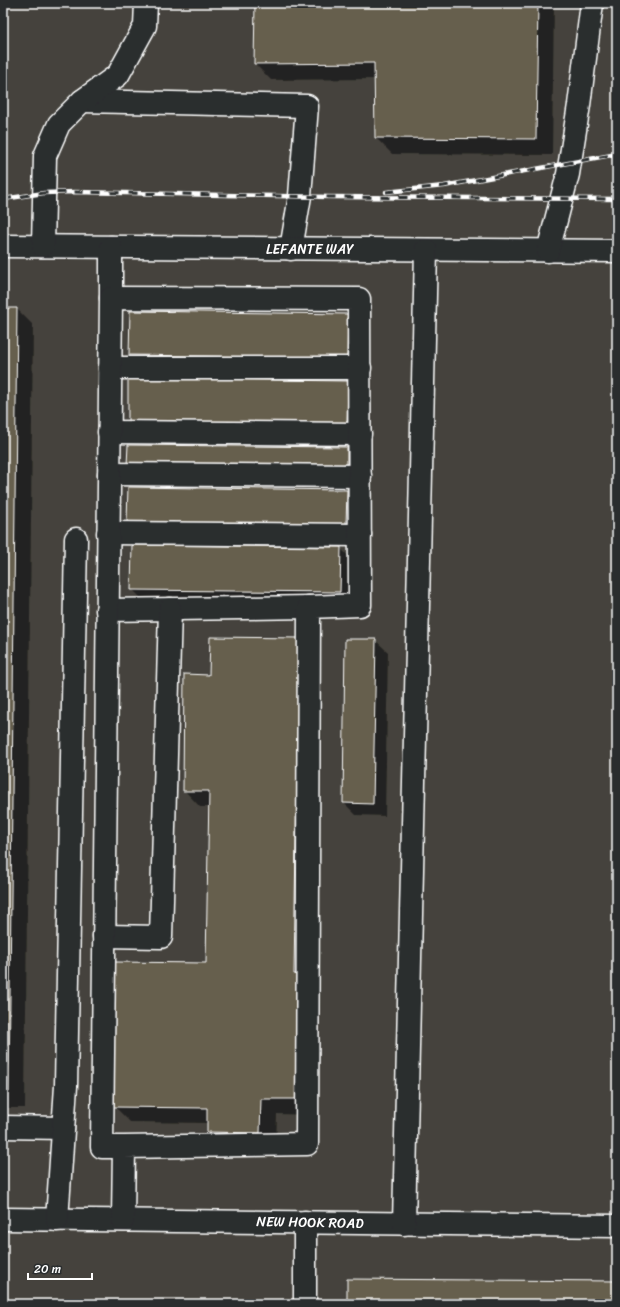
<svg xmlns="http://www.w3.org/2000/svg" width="620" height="1307" viewBox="0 0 620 1307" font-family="Sriracha,sans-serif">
<rect width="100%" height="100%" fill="#363734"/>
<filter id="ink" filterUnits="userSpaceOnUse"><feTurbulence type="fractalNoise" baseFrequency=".025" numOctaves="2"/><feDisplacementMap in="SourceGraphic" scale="8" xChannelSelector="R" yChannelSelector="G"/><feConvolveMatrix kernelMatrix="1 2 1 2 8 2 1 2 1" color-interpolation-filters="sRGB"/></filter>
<g filter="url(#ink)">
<rect fill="#44433c" x="3" y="3" width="614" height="1301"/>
<g fill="#0007">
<polygon points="256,3 554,3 552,155 392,154 376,138 375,79 271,80 255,64"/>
<polygon points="3,309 17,309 33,325 25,1108 3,1108"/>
<polygon points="347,315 363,331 363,373 146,371 130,355"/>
<polygon points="347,382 363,398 362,440 145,437"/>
<polygon points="347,448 359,461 359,480 141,477"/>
<polygon points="346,491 362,507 362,540 144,538 128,522"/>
<polygon points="340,548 357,564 356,608 148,605 132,589"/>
<polygon points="299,639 313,1115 277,1114 276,1149 224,1148 208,1132 208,1123 130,1122 114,1106 207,964 210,807 200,807 184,790 210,676"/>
<polygon points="375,640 388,652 385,816 356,815 344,803"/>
</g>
<g fill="#665e4e" stroke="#fff">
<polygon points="255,3 538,3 536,139 375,138 374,63 254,64"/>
<polygon points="3,308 17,308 9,1092 3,1092"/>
<polygon points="130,311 348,314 347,358 129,355"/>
<polygon points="128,378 348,381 347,425 128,422"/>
<polygon points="128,445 347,447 347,468 127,465"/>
<polygon points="128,487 347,490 346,525 127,522"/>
<polygon points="132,545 341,547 340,592 131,590"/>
<polygon points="210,637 299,638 294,974 299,974 297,1099 261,1099 260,1133 207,1132 207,1108 113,1107 115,962 206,963 209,791 183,791 184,674 209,675"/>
<polygon points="345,639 376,639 373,804 343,803"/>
<polygon points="347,1279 617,1281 617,1304 347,1304"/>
<polygon points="58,1301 216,1302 216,1304 58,1304"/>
</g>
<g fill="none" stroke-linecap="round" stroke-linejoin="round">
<g stroke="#fff" stroke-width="25">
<g id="minor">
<polyline points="82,101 307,106 300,196 291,249"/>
<polyline points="3,246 617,251"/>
<polyline points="43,246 45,156 59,124 82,101 118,75 145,26 146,3"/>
<polyline points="548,251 568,174 579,105 592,3"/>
<polyline points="111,298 111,247"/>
<polyline points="110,368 360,368"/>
<polyline points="109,432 360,434"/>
<polyline points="109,474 360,476"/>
<polyline points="108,533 360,535"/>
<polyline points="107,610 309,607"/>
<polyline points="104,936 161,937 170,609"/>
<polyline points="3,1127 63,1128"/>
<polyline points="3,1219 617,1226"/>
<polyline points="57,1220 66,1086 76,539"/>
<polyline points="123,1220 124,1147 307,1144 309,607 360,605 359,299 111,298 102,1147 124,1147"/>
<polyline points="305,1222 305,1304"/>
<polyline points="404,1224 426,250"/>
</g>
</g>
<use href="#minor" stroke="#2a2d2e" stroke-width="22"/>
<g stroke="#fff" stroke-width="4.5">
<g id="rail">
<polyline points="386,192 444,186 617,154"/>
<polyline points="3,199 44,193 75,192 330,197 617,199"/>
</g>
</g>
<use href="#rail" stroke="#2a2d2e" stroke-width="3" stroke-dasharray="9" stroke-linecap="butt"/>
</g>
</g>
<g text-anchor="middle" stroke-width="3" stroke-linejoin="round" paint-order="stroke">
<g font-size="14" fill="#fff" stroke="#2a2d2e">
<text x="310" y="254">LEFANTE WAY</text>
<text transform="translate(310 1222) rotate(1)" y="5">NEW HOOK ROAD</text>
</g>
</g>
<rect width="620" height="1307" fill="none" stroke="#2a2d2e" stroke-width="16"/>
<rect x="8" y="8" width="604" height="1291" fill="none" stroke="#fff" stroke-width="1.5" filter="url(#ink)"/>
<path d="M28 1273v6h64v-6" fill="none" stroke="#ffffff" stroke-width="2"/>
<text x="34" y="1273" font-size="12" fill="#ffffff" stroke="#2a2d2e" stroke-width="3" paint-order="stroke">20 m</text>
</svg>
